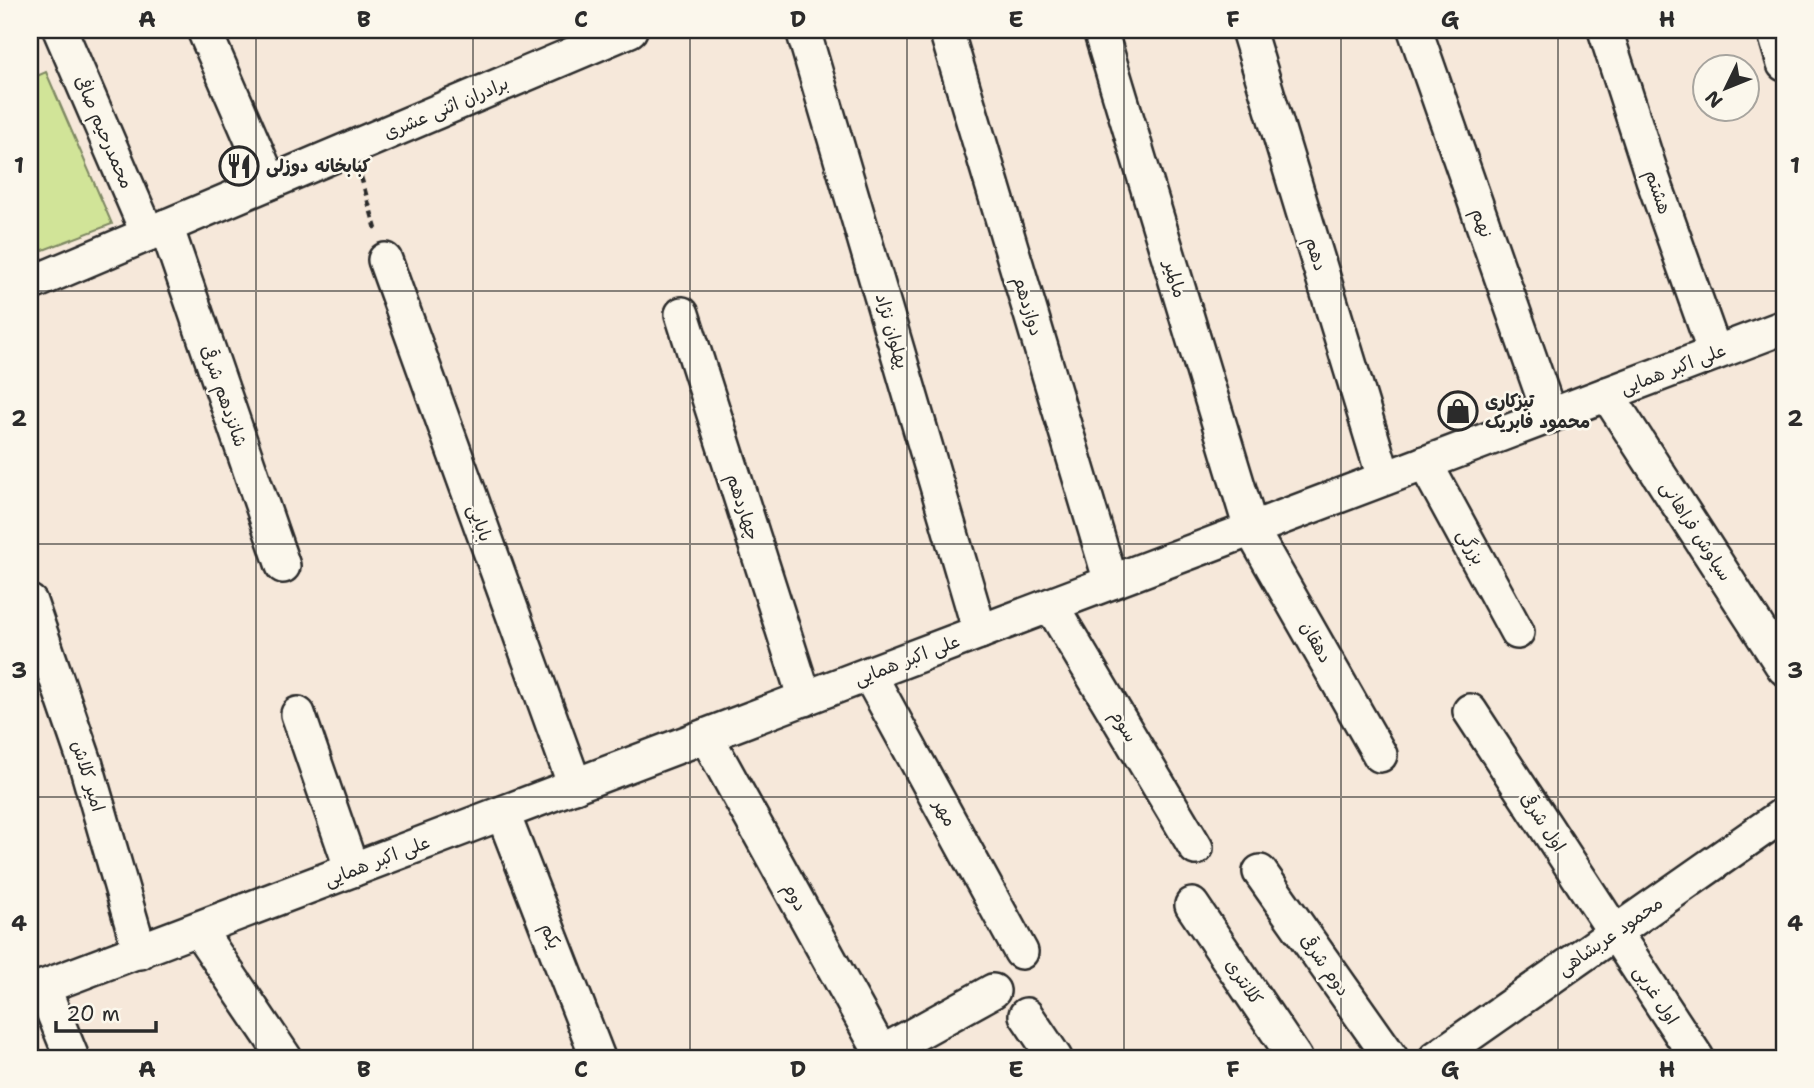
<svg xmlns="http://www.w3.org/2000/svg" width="1814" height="1088" viewBox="0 0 1814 1088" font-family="'Shantell Sans','Playpen Sans Arabic',sans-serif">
<rect width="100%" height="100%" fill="#f6e8da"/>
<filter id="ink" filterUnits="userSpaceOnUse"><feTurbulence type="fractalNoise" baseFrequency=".0143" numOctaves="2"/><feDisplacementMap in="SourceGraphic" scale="14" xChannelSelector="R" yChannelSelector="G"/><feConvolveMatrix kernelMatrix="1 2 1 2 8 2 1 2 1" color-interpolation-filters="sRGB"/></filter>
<g filter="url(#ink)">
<polygon fill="#d1e498" stroke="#7e8862" stroke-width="2" points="46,72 112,224 30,255 30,79"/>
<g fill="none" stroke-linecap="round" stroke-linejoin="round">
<g stroke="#2b2b2b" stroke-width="38">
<g id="minor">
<polyline points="60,30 148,234"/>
<polyline points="204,30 270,182"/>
<polyline points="803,30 980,632"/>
<polyline points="946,30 1111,582"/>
<polyline points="1100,30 1251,529 1380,755"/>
<polyline points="1248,30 1384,478"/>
<polyline points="1415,30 1550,416"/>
<polyline points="1605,30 1653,179 1715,353"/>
<polyline points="1774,30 1784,64"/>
<polyline points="166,226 283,566"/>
<polyline points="385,260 575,786"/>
<polyline points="30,284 630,30"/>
<polyline points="682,314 805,699"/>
<polyline points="1607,394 1784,668"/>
<polyline points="1425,463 1517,632"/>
<polyline points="30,602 86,765 140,952"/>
<polyline points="1051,605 1196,848"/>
<polyline points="869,674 1021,952"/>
<polyline points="1470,711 1697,1058"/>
<polyline points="298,714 352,870"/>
<polyline points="706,736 884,1058"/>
<polyline points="503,814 598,1058"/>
<polyline points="1260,872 1391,1058"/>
<polyline points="1192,905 1295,1058"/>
<polyline points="198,929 285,1058"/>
<polyline points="43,987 72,1058"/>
<polyline points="30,992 1784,327"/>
<polyline points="1026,1015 1055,1058"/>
<polyline points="881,1053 993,991"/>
<polyline points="1436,1058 1784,814"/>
</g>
</g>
<polyline stroke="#2b2b2b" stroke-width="4.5" stroke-dasharray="7 5" stroke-linecap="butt" points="361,177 376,229"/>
<use href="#minor" stroke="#fbf7ec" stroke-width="33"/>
</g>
</g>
<path fill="none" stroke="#2b2b2b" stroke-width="2" stroke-opacity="0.55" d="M 256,30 L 256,1058M 473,30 L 473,1058M 690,30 L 690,1058M 907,30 L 907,1058M 1124,30 L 1124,1058M 1341,30 L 1341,1058M 1558,30 L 1558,1058M 30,291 L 1784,291M 30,544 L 1784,544M 30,797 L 1784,797"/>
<defs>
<g id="restaurant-ring" transform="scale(2.0125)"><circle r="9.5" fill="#fbf7ec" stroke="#2b2b2b" stroke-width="1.5"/><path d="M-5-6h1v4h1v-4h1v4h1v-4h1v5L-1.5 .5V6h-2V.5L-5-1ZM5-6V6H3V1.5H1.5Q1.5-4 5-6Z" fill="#2b2b2b"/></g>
<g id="shop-ring" transform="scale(2.0125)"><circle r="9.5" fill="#fbf7ec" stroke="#2b2b2b" stroke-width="1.5"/><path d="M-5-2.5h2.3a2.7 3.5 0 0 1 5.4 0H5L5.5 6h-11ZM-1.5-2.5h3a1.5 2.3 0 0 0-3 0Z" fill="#2b2b2b"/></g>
</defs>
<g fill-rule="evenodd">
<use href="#restaurant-ring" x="239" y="166"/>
<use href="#shop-ring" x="1458" y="411"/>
</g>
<g text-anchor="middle" stroke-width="5" stroke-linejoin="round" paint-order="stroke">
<g font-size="18" fill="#2b2b2b" stroke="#fbf7ec">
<text transform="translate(446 108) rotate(-23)" y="6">برادران اثنی عشری</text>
<text transform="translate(104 132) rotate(67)" y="6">محمدرحیم صافی</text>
<text transform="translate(1658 192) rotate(71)" y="6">هشتم</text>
<text transform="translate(1482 223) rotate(71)" y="6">نهم</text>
<text transform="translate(1316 254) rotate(73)" y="6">دهم</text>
<text transform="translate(1175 279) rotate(73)" y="6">مالمیر</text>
<text transform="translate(1028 306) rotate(73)" y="6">دوازدهم</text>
<text transform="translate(892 331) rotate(74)" y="6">پهلوان نژاد</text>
<text transform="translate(1673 369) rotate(-21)" y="6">علی اکبر همایی</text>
<text transform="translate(224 396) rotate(71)" y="6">شانزدهم شرقی</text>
<text transform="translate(743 507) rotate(72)" y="6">چهاردهم</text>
<text transform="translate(480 523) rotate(70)" y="6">بابایی</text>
<text transform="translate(1696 531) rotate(57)" y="6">سیاوش فراهانی</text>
<text transform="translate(1471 547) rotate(61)" y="6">بزرگی</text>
<text transform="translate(1316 642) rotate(60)" y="6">دهقان</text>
<text transform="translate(907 660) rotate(-21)" y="6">علی اکبر همایی</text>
<text transform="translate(1124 726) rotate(59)" y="6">سوم</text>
<text transform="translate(88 776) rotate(73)" y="6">امیر کلاش</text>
<text transform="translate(945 813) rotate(61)" y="6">مهر</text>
<text transform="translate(1543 822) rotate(57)" y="6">اول شرقی</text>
<text transform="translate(377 861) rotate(-21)" y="6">علی اکبر همایی</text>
<text transform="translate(795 897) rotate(61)" y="6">دوم</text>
<text transform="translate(551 936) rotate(69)" y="6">یکم</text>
<text transform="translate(1610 936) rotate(-35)" y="6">محمود عربشاهی</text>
<text transform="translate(1325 965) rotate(55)" y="6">دوم شرقی</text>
<text transform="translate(1244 982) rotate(56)" y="6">کلانتری</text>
<text transform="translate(1656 995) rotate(57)" y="6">اول غربی</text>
</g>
<g font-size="18" font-weight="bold" fill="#2b2b2b" stroke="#fbf7ec" text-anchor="start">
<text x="266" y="172">کبابخانه دوزلی</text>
<text x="1485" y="407">تیزکاری<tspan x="1485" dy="21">محمود فابریک</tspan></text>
</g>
</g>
<rect width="1814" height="1088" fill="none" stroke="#fbf7ec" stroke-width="77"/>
<g transform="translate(1726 88) rotate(227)"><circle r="33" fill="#fbf7ec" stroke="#a8a59f" stroke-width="2"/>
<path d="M0-5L12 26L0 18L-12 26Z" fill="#2b2b2b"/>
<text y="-10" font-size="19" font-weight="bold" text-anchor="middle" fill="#2b2b2b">N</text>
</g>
<path d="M56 1021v10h100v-10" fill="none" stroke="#2b2b2b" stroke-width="3.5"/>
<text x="66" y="1021" font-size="21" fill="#2b2b2b" stroke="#fbf7ec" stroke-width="5" paint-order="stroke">20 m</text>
<rect x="38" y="38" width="1738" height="1012" fill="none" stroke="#2b2b2b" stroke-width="2.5"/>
<g font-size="23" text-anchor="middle" font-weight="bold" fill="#2b2b2b">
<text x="147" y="27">A</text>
<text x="364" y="27">B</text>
<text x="581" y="27">C</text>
<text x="798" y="27">D</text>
<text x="1016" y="27">E</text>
<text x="1233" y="27">F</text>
<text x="1450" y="27">G</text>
<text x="1667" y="27">H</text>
<text x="19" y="173">1</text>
<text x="1795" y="173">1</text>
<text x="19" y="426">2</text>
<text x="1795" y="426">2</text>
<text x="19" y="678">3</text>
<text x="1795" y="678">3</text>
<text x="19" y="931">4</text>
<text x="1795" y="931">4</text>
<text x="147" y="1077">A</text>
<text x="364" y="1077">B</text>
<text x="581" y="1077">C</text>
<text x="798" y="1077">D</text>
<text x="1016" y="1077">E</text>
<text x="1233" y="1077">F</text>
<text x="1450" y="1077">G</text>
<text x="1667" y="1077">H</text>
</g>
</svg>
